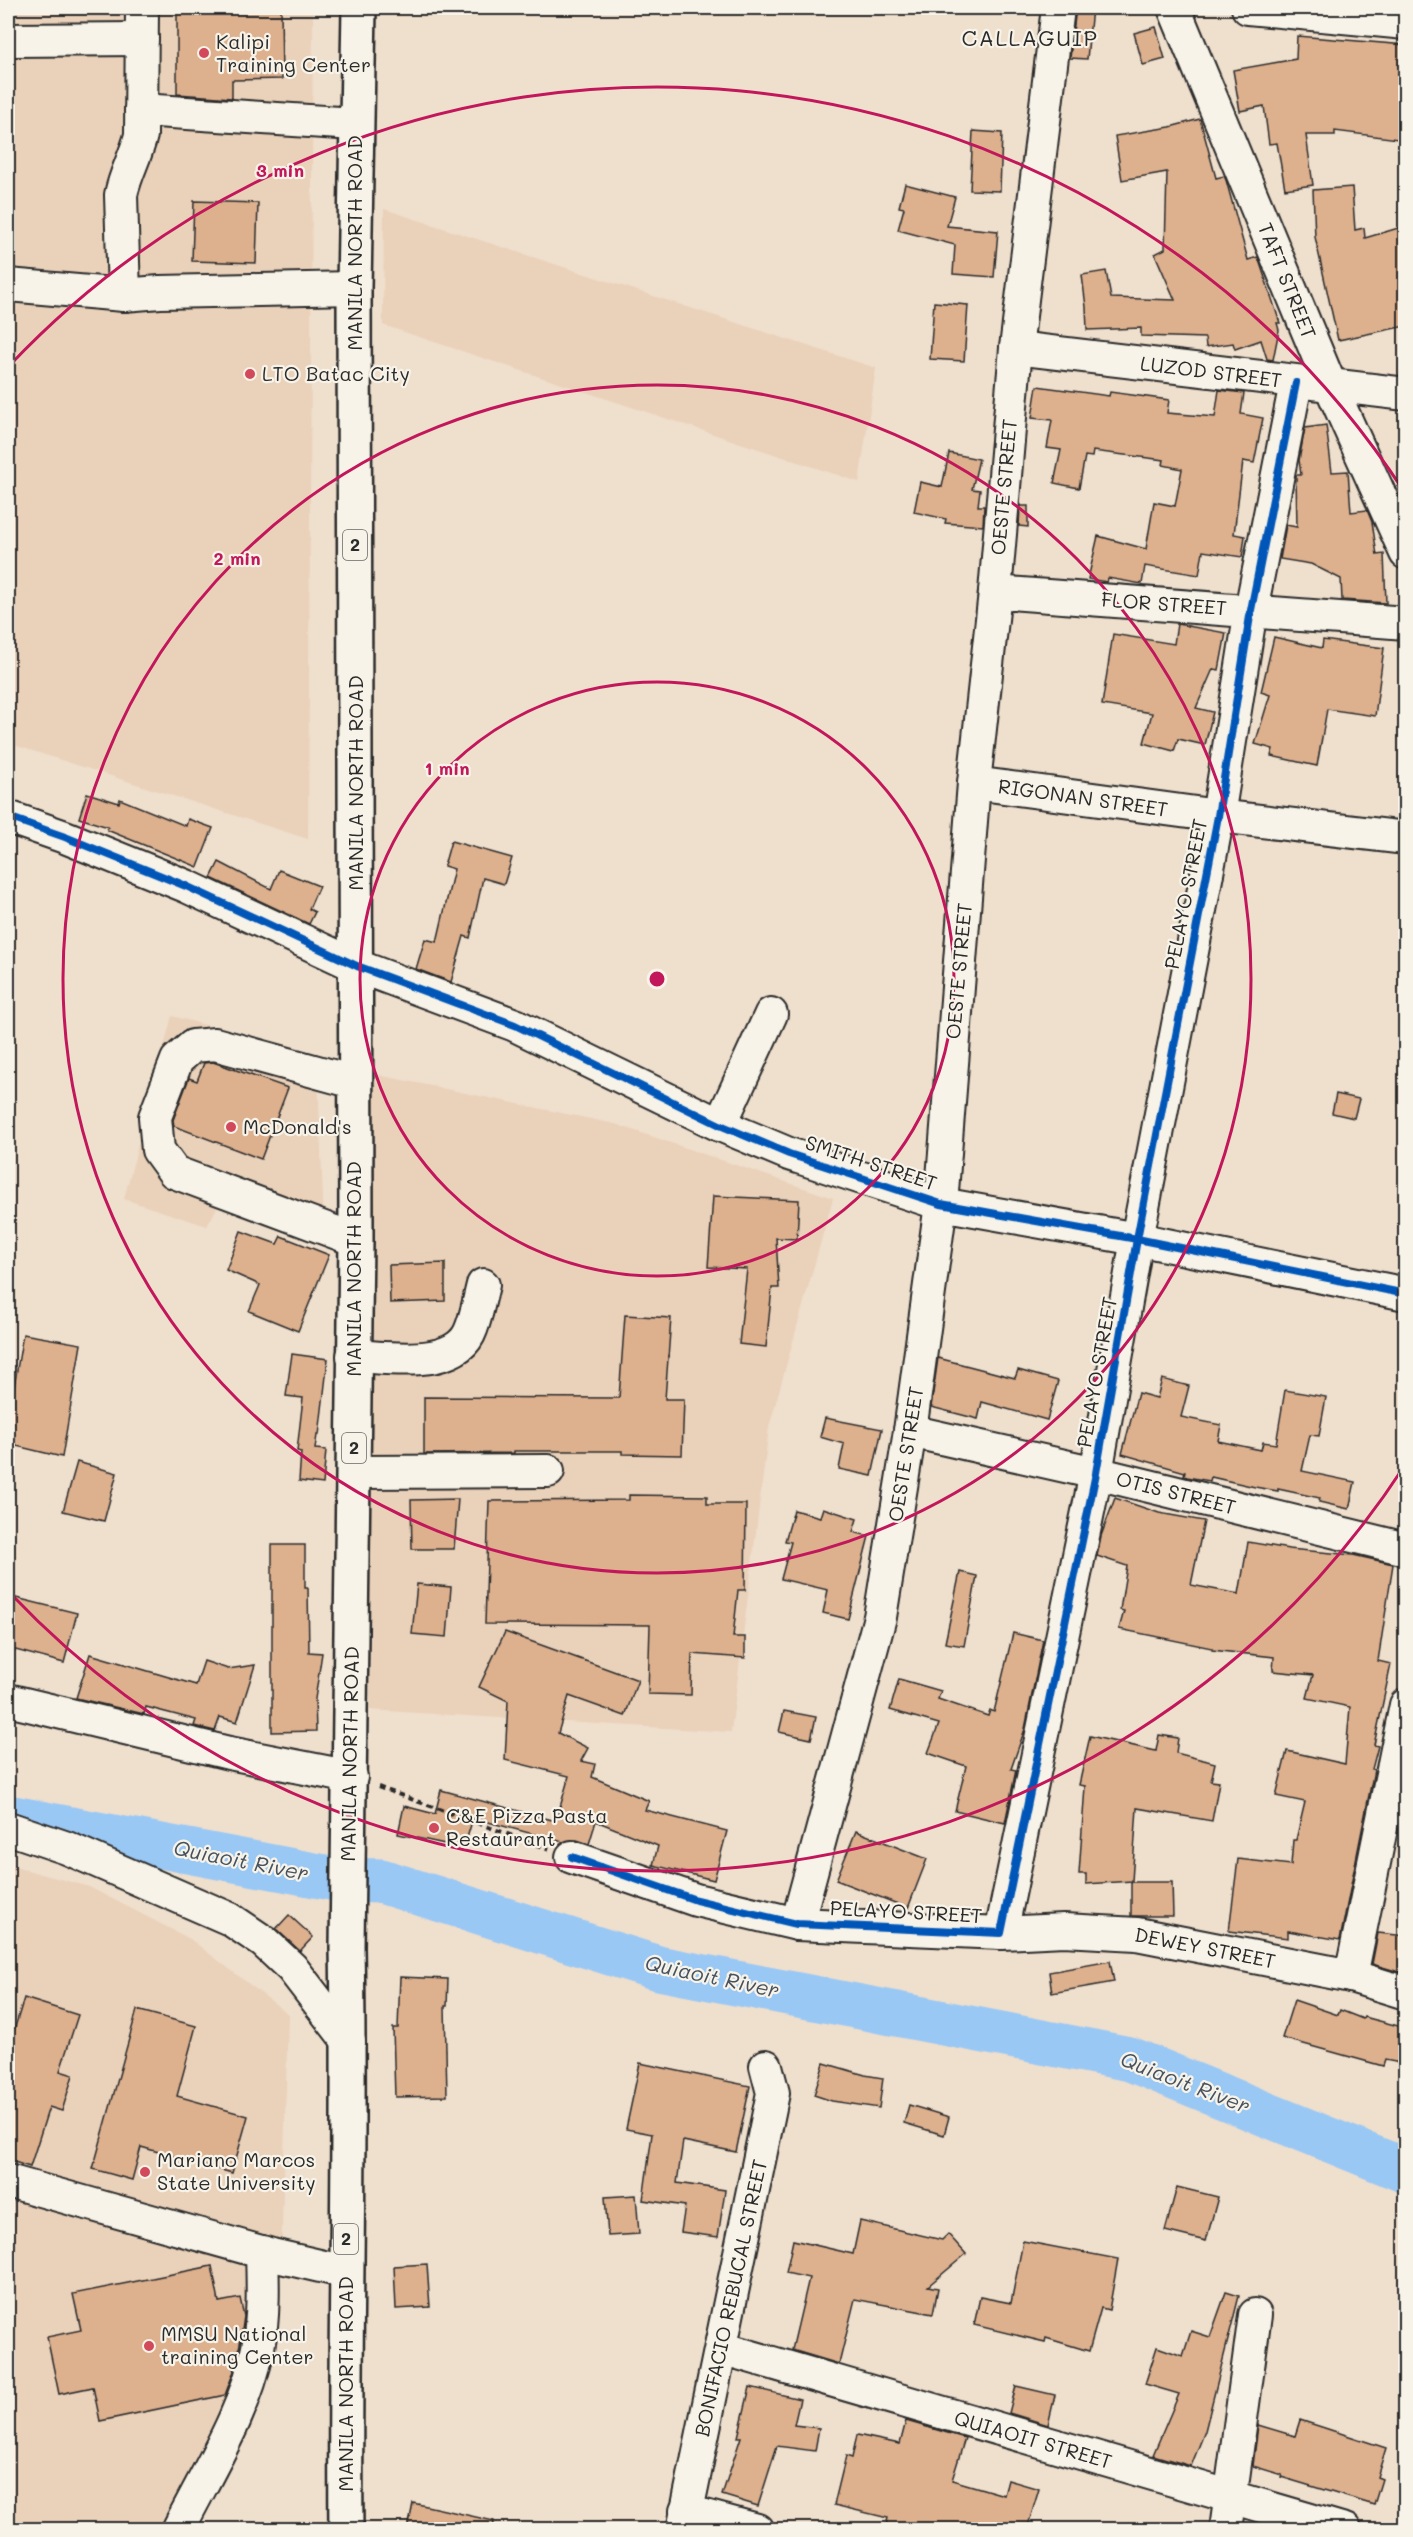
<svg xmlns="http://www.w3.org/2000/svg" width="1413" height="2537" viewBox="0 0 1413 2537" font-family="Mali,sans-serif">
<rect width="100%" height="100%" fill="#efdfcd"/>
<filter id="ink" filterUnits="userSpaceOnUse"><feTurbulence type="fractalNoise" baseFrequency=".0167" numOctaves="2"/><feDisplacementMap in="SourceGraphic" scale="12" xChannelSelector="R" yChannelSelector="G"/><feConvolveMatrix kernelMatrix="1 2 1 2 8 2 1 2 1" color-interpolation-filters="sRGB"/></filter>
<g filter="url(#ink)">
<g fill="#ead1ba">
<polygon points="8,8 313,8 308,839 8,743"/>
<polygon points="384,209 876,368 859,482 383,325"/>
<polygon points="172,1016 317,1055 325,1247 220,1202 207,1226 124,1199"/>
<polygon points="373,1074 615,1124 833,1198 769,1427 731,1732 370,1710"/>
<polygon points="8,1865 89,1887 190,1939 288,2014 279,2331 192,2529 8,2529"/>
</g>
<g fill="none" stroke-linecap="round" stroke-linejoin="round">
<polyline stroke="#9ac8f5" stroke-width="45" points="8,1817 341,1880 381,1881 658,1968 1130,2059 1406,2171"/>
</g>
<g fill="#ddb08e" stroke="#2b2b2b" stroke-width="1.5">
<polygon points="177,8 281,8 282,79 232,80 232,98 177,94"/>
<polygon points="1076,8 1092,8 1087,59 1070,58"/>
<polygon points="1156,27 1165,59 1143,65 1134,33"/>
<polygon points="1297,36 1406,45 1406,79 1398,139 1335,131 1335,135 1306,135 1313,185 1285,189 1277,143 1269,144 1264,106 1240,111 1233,70 1296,59"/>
<polygon points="1200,119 1216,178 1224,176 1226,180 1248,260 1258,257 1280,323 1277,323 1279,330 1273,360 1267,359 1261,340 1235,349 1233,343 1206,347 1205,338 1141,336 1141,328 1087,330 1086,307 1082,275 1106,271 1111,298 1175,300 1155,254 1165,249 1167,172 1122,180 1115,136 1170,127"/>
<polygon points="973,131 1002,133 1000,191 970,190"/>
<polygon points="905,184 955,197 947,226 998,231 994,277 953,274 955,245 898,230 904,208 899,207"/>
<polygon points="1352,187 1355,230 1364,228 1365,238 1405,226 1406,326 1338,340 1315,237 1313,190"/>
<polygon points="194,201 258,203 256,263 192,261"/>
<polygon points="934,302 968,305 964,361 930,359"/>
<polygon points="1037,386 1109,396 1110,392 1169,400 1167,413 1215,417 1219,390 1244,393 1241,414 1263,418 1254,463 1243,461 1234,534 1245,536 1242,557 1203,551 1199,575 1145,566 1142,584 1108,578 1107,582 1088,579 1098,536 1146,549 1154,502 1175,506 1182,469 1163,465 1164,460 1093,451 1092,457 1085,456 1079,488 1054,483 1061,450 1047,448 1052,420 1032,418"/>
<polygon points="1326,425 1332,472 1348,471 1351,512 1367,510 1372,522 1377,555 1384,554 1386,603 1342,600 1341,579 1311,564 1280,559 1286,525 1297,527 1296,475 1301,475 1299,460 1305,428"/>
<polygon points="949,453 979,459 972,489 980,490 978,506 984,506 983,526 945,523 946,519 914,512 920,482 942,487"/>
<polygon points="1020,506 1028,506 1028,527 1019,526"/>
<polygon points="1177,624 1226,633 1219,670 1213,669 1196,708 1213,712 1205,745 1178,739 1174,751 1144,743 1152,713 1102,705 1113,634 1174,644"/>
<polygon points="1274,637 1322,648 1323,640 1384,648 1375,716 1327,709 1317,766 1271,756 1273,749 1255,744 1270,695 1261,692"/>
<polygon points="87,793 119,803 120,799 186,826 188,819 213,828 198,867 107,830 108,827 79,818"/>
<polygon points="451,841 512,858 504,884 483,878 470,938 464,936 451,982 416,969 425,939 437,942 454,869 444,866"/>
<polygon points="219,862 271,889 279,870 319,886 309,909 315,912 309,924 211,878"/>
<polygon points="213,1062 288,1088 261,1159 174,1126 173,1120 189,1078 197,1081 204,1063"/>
<polygon points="1336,1094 1359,1099 1354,1118 1332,1113"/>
<polygon points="713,1196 799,1200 797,1239 776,1238 779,1288 772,1288 766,1347 739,1344 747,1269 708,1267"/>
<polygon points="241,1231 277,1244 281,1236 329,1255 298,1331 249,1311 260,1285 226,1270"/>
<polygon points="445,1263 445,1301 390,1303 389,1265"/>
<polygon points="625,1315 671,1318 665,1399 684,1399 682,1455 622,1454 622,1451 514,1451 514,1453 424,1454 424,1397 619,1398"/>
<polygon points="23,1334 81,1344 62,1457 8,1444 8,1423"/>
<polygon points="292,1354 328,1359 319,1435 317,1435 315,1449 326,1450 323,1484 299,1481 301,1452 297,1451 303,1398 286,1396"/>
<polygon points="938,1358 1015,1378 1018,1370 1058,1381 1047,1420 982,1402 978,1419 931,1407"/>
<polygon points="1162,1379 1189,1386 1181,1417 1221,1425 1218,1441 1261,1450 1263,1442 1276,1444 1285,1390 1326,1397 1319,1436 1310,1435 1302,1471 1355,1482 1349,1509 1319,1502 1320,1498 1278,1489 1278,1491 1255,1487 1211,1477 1210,1481 1187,1477 1184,1476 1185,1472 1122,1454 1138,1393 1157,1398"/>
<polygon points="825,1418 882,1429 872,1476 839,1469 844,1444 820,1437"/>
<polygon points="77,1462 117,1473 104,1521 63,1511"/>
<polygon points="629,1495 707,1496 707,1504 746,1504 745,1590 738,1590 733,1637 745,1637 745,1658 692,1654 691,1695 648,1694 650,1625 485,1624 489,1501 629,1500"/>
<polygon points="1115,1498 1159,1513 1204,1521 1191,1585 1239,1594 1248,1542 1289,1549 1353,1555 1393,1564 1378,1661 1391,1664 1374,1745 1378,1746 1372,1769 1374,1770 1340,1940 1288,1931 1288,1938 1229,1931 1238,1859 1291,1865 1293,1840 1296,1840 1305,1802 1276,1796 1287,1751 1345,1764 1350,1707 1307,1698 1313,1675 1273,1671 1274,1657 1212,1650 1212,1648 1119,1629 1124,1611 1120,1610 1127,1566 1097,1556 1101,1536"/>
<polygon points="458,1499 454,1549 412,1549 411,1500"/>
<polygon points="823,1508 857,1519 853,1532 869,1536 848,1619 823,1613 828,1590 781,1579 791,1542 785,1541 794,1510 820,1517"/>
<polygon points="272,1545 305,1545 305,1588 308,1588 309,1652 322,1653 315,1699 316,1731 272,1732"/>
<polygon points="960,1572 977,1576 964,1646 945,1643"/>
<polygon points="417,1584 451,1587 447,1637 412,1634"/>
<polygon points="8,1596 77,1613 64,1663 8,1648"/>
<polygon points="505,1632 638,1680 625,1716 569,1696 558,1733 588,1748 581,1761 595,1764 592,1777 649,1801 645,1810 727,1831 714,1880 653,1865 658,1846 596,1821 589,1844 577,1840 563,1842 473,1818 464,1848 398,1834 404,1806 435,1814 441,1790 556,1821 569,1776 505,1760 508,1701 479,1687"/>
<polygon points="1013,1633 1043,1640 1025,1729 1011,1769 1016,1770 1005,1823 955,1811 966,1766 928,1753 939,1724 890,1710 899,1679 941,1691 938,1699 988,1716 990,1710 994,1712"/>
<polygon points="90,1654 196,1685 204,1661 228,1669 255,1665 237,1722 220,1717 215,1731 194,1726 196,1720 146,1707 144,1714 76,1698"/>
<polygon points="784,1711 816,1717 811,1739 779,1732"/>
<polygon points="1159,1735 1178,1738 1176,1753 1215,1763 1211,1781 1219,1782 1212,1821 1137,1808 1132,1881 1086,1884 1086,1874 1079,1874 1085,1786 1079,1785 1090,1736 1156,1751"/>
<polygon points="856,1831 927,1859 908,1908 836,1880"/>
<polygon points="1131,1882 1172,1882 1173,1916 1131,1916"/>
<polygon points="289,1915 313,1937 300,1951 276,1929"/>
<polygon points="1378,1933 1406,1936 1406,1974 1372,1964"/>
<polygon points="1110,1961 1114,1982 1052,1993 1049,1972"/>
<polygon points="400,1977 448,1979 447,2006 445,2006 447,2096 395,2097 393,2028 398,2028"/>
<polygon points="24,1998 78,2015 60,2071 73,2075 62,2111 49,2107 30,2167 8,2160 8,2050"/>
<polygon points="1294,2000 1338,2015 1340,2010 1363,2019 1364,2017 1406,2028 1406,2064 1385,2060 1383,2066 1282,2038"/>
<polygon points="137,2010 196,2026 177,2096 248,2116 232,2173 141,2147 132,2180 93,2169"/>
<polygon points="640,2063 750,2086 736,2152 683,2141 677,2183 725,2190 718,2237 681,2232 685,2206 643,2200 652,2134 626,2129"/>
<polygon points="824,2063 865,2075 883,2078 879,2108 832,2101 814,2095"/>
<polygon points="909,2105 949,2117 944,2135 904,2123"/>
<polygon points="1177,2187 1218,2197 1206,2241 1165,2231"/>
<polygon points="636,2195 639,2234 608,2236 605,2197"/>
<polygon points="860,2221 942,2240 948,2234 966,2254 928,2286 938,2288 933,2314 855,2299 839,2364 792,2350 809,2278 786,2273 793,2240 853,2254"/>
<polygon points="1023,2241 1118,2259 1109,2310 1101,2308 1089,2351 1046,2338 1045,2342 974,2325 980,2297 1011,2303"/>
<polygon points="427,2264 430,2307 396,2309 394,2266"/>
<polygon points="212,2266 219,2302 240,2298 244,2316 240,2344 237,2357 231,2358 234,2371 225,2395 100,2421 93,2387 59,2394 47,2337 81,2330 73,2294"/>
<polygon points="1226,2292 1239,2296 1205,2431 1191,2466 1153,2455 1179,2394 1145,2384 1157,2347 1183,2356 1191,2331 1210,2337"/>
<polygon points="1016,2386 1055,2395 1048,2425 1009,2413"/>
<polygon points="750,2387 800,2399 794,2425 819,2428 815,2451 777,2446 758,2506 722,2495 741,2437 738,2437"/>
<polygon points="1300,2420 1386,2448 1377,2477 1382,2479 1374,2505 1281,2477 1282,2475 1253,2466 1258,2425 1295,2436"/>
<polygon points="906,2421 965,2438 952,2480 1004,2495 1008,2480 1039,2489 1027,2529 885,2529 888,2518 834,2505 846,2456 852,2458 857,2435 900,2444"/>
<polygon points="413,2503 494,2521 493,2529 408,2529"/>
</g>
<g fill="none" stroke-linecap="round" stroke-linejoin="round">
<g stroke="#2b2b2b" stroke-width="36">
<g id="minor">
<polyline points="1174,8 1331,387 1406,553"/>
<polyline points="1248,8 1406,23"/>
<polyline points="8,40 142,39"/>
<polyline points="141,110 355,124"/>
<polyline points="8,285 124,295 160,292 354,288"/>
<path d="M 124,295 L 121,195 C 125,174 136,156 141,135 L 142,8"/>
<polyline points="1016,348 1406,394"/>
<polyline points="995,592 1406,623"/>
<polyline points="974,783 1218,816 1406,838"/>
<polyline points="8,817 65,837 186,886 357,966 515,1025 720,1125 789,1154 941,1204 1137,1239 1406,1294"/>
<polyline points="354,1082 215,1044 193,1046 177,1060 155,1117 158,1150 174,1172 356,1240"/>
<polyline points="720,1125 771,1014"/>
<path d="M 353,1356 C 386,1357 451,1369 469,1334 C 476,1320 479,1300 483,1285"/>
<polyline points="910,1431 1096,1473 1406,1549"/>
<polyline points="354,1472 548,1471"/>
<polyline points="8,1700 229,1753 351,1777"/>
<polyline points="8,1828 67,1848 230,1919 264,1942 292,1968 349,2042"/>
<polyline points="572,1857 696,1900 797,1924 1001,1933 1096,1473 1137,1239 1218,816 1251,610 1296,383"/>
<polyline points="797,1924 880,1617 910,1431 941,1204 974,783 995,592 1016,348 1058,8"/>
<polyline points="1001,1933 1064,1930 1137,1934 1351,1976 1406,1993"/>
<polyline points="1351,1976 1406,1705"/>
<polyline points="8,2181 272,2255 346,2272"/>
<polyline points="721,2348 1345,2530"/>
<polyline points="686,2511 757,2530"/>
<path d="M 178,2530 C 207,2472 246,2412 258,2348 C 264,2316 263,2284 262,2252"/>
<polyline points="683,2530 773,2093 766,2066"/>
<polyline points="1226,2530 1255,2315"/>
</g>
</g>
<g stroke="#2b2b2b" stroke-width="38">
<path id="highway" d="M 346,2530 C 344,2336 351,2142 347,1948 L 356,1240 L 354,288 L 359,8"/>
</g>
<polyline stroke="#2b2b2b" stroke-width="4" stroke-dasharray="6 4.5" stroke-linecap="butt" points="378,1787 549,1849"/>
<use href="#minor" stroke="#f7f3e8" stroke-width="32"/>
<use href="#highway" stroke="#f7f3e8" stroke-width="33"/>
<g stroke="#f7f3e8" stroke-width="11">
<g id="cycleway">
<polyline points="8,817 65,837 186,886 357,966 515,1025 720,1125 789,1154 941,1204 1137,1239 1406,1294"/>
<polyline points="572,1857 696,1900 797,1924 1001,1933 1096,1473 1137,1239 1218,816 1251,610 1296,383"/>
</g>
</g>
<use href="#cycleway" stroke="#0057b8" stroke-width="8"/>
</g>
</g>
<g fill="none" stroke="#c2185b" stroke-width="3">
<circle cx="657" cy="979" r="297"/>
<circle cx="657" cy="979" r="594"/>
<path d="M1405 1465A892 892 0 0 1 10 1593M10 365A892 892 0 0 1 1405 493"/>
</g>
<g fill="#d1495b" stroke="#f7f3e8" stroke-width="2">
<circle cx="204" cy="53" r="6"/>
<circle cx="250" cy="374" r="6"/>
<circle cx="231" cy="1127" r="6"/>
<circle cx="434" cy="1828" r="6"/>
<circle cx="145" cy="2172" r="6"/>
<circle cx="149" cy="2346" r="6"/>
</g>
<g text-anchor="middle" stroke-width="4.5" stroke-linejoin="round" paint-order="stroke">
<g fill="#f7f3e8" stroke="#686764" stroke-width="1.5">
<rect x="343" y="530" width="24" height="30" rx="4.5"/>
<rect x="342" y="1433" width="24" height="30" rx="4.5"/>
<rect x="334" y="2224" width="24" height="30" rx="4.5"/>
</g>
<g font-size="18" font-weight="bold" fill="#2b2b2b">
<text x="355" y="551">2</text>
<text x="354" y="1454">2</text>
<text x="346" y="2245">2</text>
</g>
<g font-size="20" fill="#2b2b2b" stroke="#f7f3e8" text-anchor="start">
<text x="216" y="49">Kalipi<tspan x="216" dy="23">Training Center</tspan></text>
<text x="262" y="381">LTO Batac City</text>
<text x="243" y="1134">McDonald's</text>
<text x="446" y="1823">C&amp;E Pizza Pasta<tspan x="446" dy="23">Restaurant</tspan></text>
<text x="157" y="2167">Mariano Marcos<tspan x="157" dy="23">State University</tspan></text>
<text x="161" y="2341">MMSU National<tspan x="161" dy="23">training Center</tspan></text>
</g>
<g font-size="20" fill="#2b2b2b" stroke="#f7f3e8">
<text transform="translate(355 243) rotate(-90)" y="7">MANILA NORTH ROAD</text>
<text transform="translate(1287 281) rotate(68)" y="7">TAFT STREET</text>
<text transform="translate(1211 372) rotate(7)" y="7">LUZOD STREET</text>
<text transform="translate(1004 487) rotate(-85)" y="7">OESTE STREET</text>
<text transform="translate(1164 604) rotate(4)" y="7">FLOR STREET</text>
<text transform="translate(356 783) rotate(-90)" y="7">MANILA NORTH ROAD</text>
<text transform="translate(1083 798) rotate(8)" y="7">RIGONAN STREET</text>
<text transform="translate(1186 894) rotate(-79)" y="7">PELAYO STREET</text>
<text transform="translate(959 971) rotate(-85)" y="7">OESTE STREET</text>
<text transform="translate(871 1163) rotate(18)" y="7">SMITH STREET</text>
<text transform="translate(354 1269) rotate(-90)" y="7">MANILA NORTH ROAD</text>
<text transform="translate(1097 1372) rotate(-80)" y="7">PELAYO STREET</text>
<text transform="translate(906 1454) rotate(-81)" y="7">OESTE STREET</text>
<text transform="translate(1176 1493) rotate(14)" y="7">OTIS STREET</text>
<text transform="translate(350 1754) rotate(-89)" y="7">MANILA NORTH ROAD</text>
<text transform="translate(906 1912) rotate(3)" y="7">PELAYO STREET</text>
<text transform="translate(1205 1948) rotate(11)" y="7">DEWEY STREET</text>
<text transform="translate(731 2298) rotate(-78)" y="7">BONIFACIO REBUCAL STREET</text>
<text transform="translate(346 2384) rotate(-90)" y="7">MANILA NORTH ROAD</text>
<text transform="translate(1033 2440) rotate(16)" y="7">QUIAOIT STREET</text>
</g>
<g font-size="21" font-style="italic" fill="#47525e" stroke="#f7f3e8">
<text transform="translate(241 1861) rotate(11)" y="7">Quiaoit River</text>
<text transform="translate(712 1977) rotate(12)" y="7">Quiaoit River</text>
<text transform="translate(1185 2083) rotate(21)" y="7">Quiaoit River</text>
</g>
<g font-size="22" letter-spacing="1.5" fill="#2b2b2b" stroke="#f7f3e8">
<text x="1030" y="46">CALLAGUIP</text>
</g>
</g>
<circle cx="657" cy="979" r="9" fill="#c2185b" stroke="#f7f3e8" stroke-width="3"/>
<g font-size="18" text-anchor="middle" font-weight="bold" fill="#c2185b" stroke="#f7f3e8" stroke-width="4.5" stroke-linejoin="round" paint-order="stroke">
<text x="280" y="177">3 min</text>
<text x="237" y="565">2 min</text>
<text x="447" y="775">1 min</text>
</g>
<rect width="1413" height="2537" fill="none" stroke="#f7f3e8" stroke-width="30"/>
<rect x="15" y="15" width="1383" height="2507" fill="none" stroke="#2b2b2b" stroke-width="2" filter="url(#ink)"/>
</svg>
